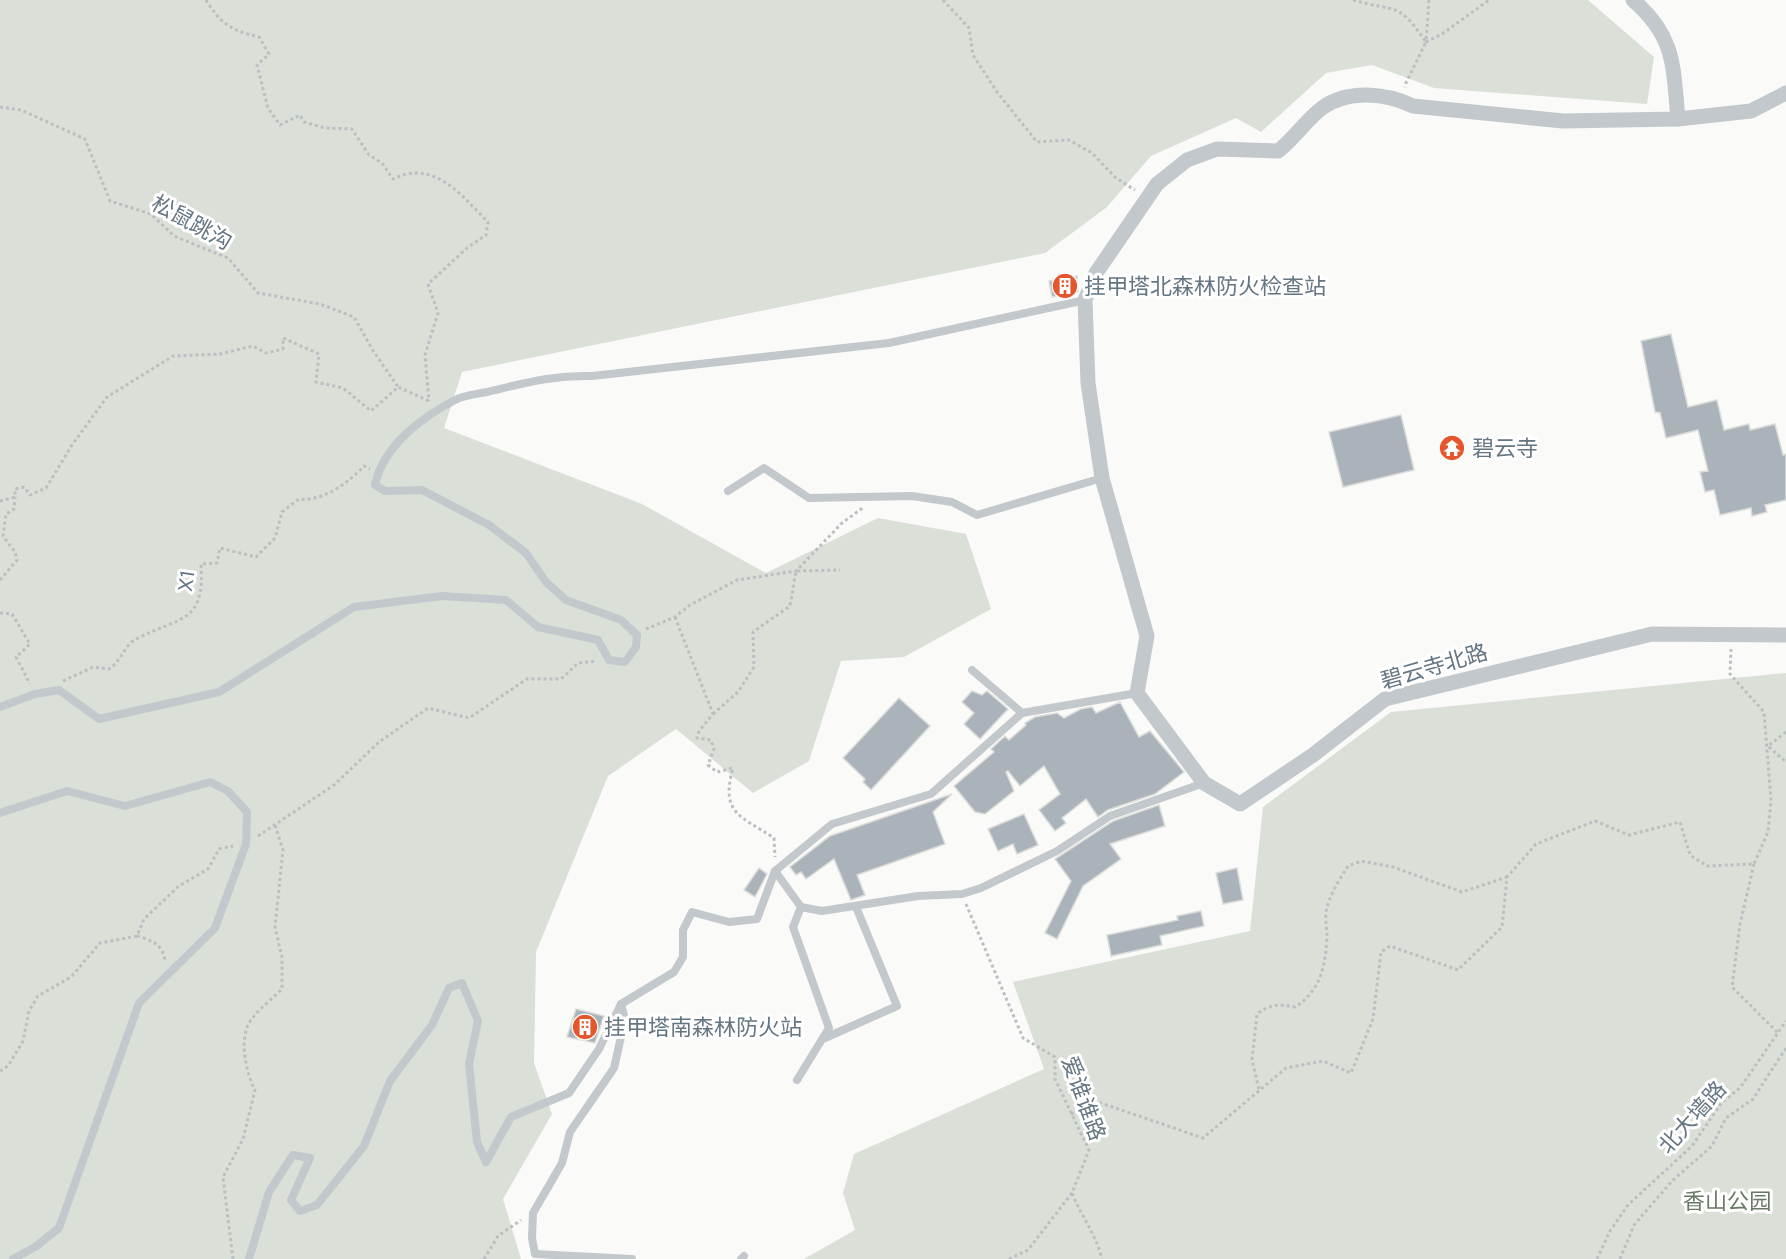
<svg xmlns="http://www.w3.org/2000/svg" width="1786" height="1259" font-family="Karla,'Noto Sans SC',sans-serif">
  <rect width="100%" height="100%" fill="#fafaf8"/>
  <g fill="#dadfd7">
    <path d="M0,0h1588l66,57 -7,47 -213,-16 -62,-23 -46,8 -65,59 -25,-14 -85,38 -44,51 -62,46 -583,119 -18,56 198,76 124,69 112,-55 88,16 25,75 -87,48 -63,4 -32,100 -56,32 -77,-64 -68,47 -72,176 -2,111 18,51 -49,85 18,60h-521z"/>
    <path d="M1786,673v586h-982l51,-29 -12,-37 11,-39 190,-85 -31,-87 237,-51 13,-124 128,-95z"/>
  </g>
  <g fill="#aab3b9" stroke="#dcdcda" stroke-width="1.5">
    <path d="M1077,276l1,16 -26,5 -3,-16z"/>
    <path d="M1671,334l17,73 29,-7 7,30 25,-6 1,6 25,-6 8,31 3,-1v46l-21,5 2,7 -15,4 -1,-8 -31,7 -6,-25 -9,2 -5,-20 8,-1 -10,-41 -32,8 -6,-25 -5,-1 -14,-71z"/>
    <path d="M1401,415l13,55 -71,17 -14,-55z"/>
    <path d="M972,691l10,4 5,-4 21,18 -28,30 -16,-15 10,-11 -12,-11z"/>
    <path d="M899,698l31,28 -59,64 -8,-8 2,-3 -22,-21z"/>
    <path d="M1120,702l19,35 11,-6 34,41 -29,22 -47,16 -10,7 -12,-18 -24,19 4,5 -11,8 -16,-21 21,-16 -16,-28 -24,20 -12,-15 -2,1 8,19 -29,23 -10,-2 -21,-26 40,-34 -3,-3 14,-13 4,4 17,-15 -1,-2 10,-6 22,-4 7,5 17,-9 11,-2 4,6z"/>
    <path d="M952,794l-19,18 12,32 -88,31 8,20 -14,5 -17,-41 -28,20 -5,-7 -5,3 -6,-8 40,-31z"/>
    <path d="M1159,805l6,21 -55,18 11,15 -38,27 -26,53 -12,-6 26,-52 -16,-22 58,-38z"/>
    <path d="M1024,814l14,31 -21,9 -4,-10 -15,7 -10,-22z"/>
    <path d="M759,868l8,6 -12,23 -11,-7z"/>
    <path d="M1237,868l6,32 -20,4 -7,-31z"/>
    <path d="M1201,911l3,15 -44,10 2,9 -51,11 -4,-21 71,-15 -1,-4z"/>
    <path d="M576,1009l28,7 -9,27 -28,-6z"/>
  </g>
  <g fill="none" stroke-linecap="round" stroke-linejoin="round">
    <g stroke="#bbbfc2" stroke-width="3" stroke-dasharray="3 3" stroke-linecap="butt">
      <path d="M206,0c15,24 26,31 53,37l10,17 -12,11 11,43 12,17 20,-10 4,7 21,6 27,1 17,26 13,8 11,16c41,-20 67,15 95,43l-2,13 -19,13 -39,36 10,29 -13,42 4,46"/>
      <path d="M943,0l26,28 4,27 24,37 40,50 32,-2 23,13 24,25 19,12"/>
      <path d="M1353,0c44,13 44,0 73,42l-22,45"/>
      <path d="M1429,0l-3,42 16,-8 47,-34"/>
      <path d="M0,107l21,3 64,29 25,62 41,13 23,22 54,22 30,35 62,11 34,13 18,32 26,38"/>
      <path d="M0,501l15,-4v-8l9,-2 6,8 16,-7 26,-43 35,-48 66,-41 47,-2 33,-8 13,7 17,-4v-11l36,16 -3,28 27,6 28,23 27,-24 31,14"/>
      <path d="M0,580l17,-20 -2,-8 -12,-16 3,-22 8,-5 1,-12"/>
      <path d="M0,613l12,1 18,30 -14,13 14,27"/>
      <path d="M675,617l38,97 -14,17 -2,7 14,2 3,9 -6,16 9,7 16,-4c-13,46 8,48 41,70l1,19"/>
      <path d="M646,629l29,-12 15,-12 47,-25 59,-9 46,-48 22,-16"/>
      <path d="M63,681l30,-14 16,2c12,-7 15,-24 27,-30 45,-23 69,-15 65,-75l16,-1 3,-15 36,9 19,-19 7,-26 17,-13c24,3 50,-17 65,-33l6,3"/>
      <path d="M713,714l25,-22 16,-25 -1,-35 37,-26 6,-35 44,-1"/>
      <path d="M1786,732l-18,14 18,16"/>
      <path d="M258,836l76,-51 45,-43 49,-34 41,10 58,-39h34l17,-16 19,-2"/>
      <path d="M1754,864l-14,60 -8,63 46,46"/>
      <path d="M966,904l57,134 32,19v22l34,71 -17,43c9,23 24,41 30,66"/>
      <path d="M137,936c14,4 26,8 28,25"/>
      <path d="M0,1071l8,-5 15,-25 6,-30 9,-15 33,-19 29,-34 37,-7 7,-17 35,-33 29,-17 11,-20 14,-3"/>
      <path d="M1259,1089l-7,-29 5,-46c12,-10 23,-10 38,-7 26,-16 31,-43 32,-72 0,-7 -2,-16 -1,-23 3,-16 13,-32 22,-46l13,-5 32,6 69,25 45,-15"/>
      <path d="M1071,1114l30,-11 102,35 83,-70 37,-7 28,12 22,-54 8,-67 9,-6 68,24 44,-43 5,-50 29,-33 59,-23 34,14 51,-13 10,33 17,11 47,-2 14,-32 3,-32 -7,-88 -34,-38 1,-25"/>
      <path d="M233,1259l-10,-82 20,-38 12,-49c-9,-17 -17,-53 -4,-70 8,-11 21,-21 31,-31v-32l-7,-30 8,-77 -8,-25"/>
      <path d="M484,1259l14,-23 23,-16"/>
      <path d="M1009,1259l19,-9 44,-57"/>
      <path d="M1597,1259l13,-28 18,-26 64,-59 30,-44 18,-14 46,-67"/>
      <path d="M1620,1259l14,-34 38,-44 40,-35 14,-28 27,-19 33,-51"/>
    </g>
    <g stroke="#c3c8cc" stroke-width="8">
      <path d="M728,491l36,-23 45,30 103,-2 40,6 25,13 125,-37"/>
      <path d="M972,670l50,43"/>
      <path d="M0,707l35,-13 24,-4 40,29 120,-27 135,-85 88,-11 64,4 32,27 60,13 11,20 16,2 11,-15 1,-12 -16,-15 -55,-20 -20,-18 -20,-29 -37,-28 -67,-35 -37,1 -10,-6c8,-39 47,-68 80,-85 9,-5 22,-6 32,-8 38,-9 65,-17 105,-16l297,-33 196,-43"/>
      <path d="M0,813l67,-22 58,15 85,-24 18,9 19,21 -1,32 -31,84 -76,75 -80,225 -24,19 -22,12"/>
      <path d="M775,871l26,36 -8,20 36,101 -32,52"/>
      <path d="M801,907l21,4 96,-15 44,-2 19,-6 76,-37 53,-35 94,-33"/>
      <path d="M621,1004l4,15 -11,49 -44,64 -8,31 -29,50 -1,25 3,16 97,5"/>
      <path d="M825,1038l72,-32 -41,-99"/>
      <path d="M249,1259l20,-67 24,-37 17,3 -19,42 9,11 17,-6 47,-59 26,-65 42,-56 17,-37 13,-5 16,38 -9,43 8,78 9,20 25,-45 58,-24 30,-44 22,-45 53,-32 9,-15v-27l9,-18 37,10 28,-3 18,-48 57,-47 99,-30 91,-81 115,-20"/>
      <path d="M741,1259l3,-3"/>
    </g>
    <g stroke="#c3c8cc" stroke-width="15">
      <path d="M1633,0c43,37 40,67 45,119"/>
      <path d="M1786,93l-35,18 -73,8 -115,2 -150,-15c-27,-13 -65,-17 -91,2 -16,12 -28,31 -44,43l-61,-2 -30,11 -30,24 -61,89 -11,27 3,83 14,95 45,158 -10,57 67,90 36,21 73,-49 72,-56 267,-65 134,1"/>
    </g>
  </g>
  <defs>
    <g id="building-disc" transform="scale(1.35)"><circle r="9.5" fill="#e4572e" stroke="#fff"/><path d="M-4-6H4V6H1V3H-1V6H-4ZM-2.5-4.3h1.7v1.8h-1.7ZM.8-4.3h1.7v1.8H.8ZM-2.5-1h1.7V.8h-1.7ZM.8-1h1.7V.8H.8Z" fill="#fff"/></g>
    <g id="temple-disc" transform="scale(1.35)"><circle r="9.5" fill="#e4572e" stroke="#fff"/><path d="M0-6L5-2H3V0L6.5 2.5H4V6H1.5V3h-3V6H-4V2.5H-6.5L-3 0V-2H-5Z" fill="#fff"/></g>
  </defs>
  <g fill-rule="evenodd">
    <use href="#building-disc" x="1065" y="286"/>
    <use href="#temple-disc" x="1452" y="448"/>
    <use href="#building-disc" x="585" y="1027"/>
  </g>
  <g text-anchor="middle" stroke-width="6" stroke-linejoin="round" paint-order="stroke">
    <g font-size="22" fill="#657683" stroke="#fff">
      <text transform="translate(192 222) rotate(29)" y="8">松鼠跳沟</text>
      <text transform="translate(185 581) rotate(-82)" y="8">X1</text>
      <text transform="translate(1434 666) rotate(-16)" y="8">碧云寺北路</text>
      <text transform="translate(1084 1098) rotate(70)" y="8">爱谁谁路</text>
      <text transform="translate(1692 1117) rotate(-48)" y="8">北大墙路</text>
    </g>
    <g font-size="22" fill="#657683" stroke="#fff" text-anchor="start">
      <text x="1084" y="294">挂甲塔北森林防火检查站</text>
      <text x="1472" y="456">碧云寺</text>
      <text x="604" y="1035">挂甲塔南森林防火站</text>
    </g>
    <g font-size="22" fill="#687a64" stroke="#fff">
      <text x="1727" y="1209">香山公园</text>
    </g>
  </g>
</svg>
